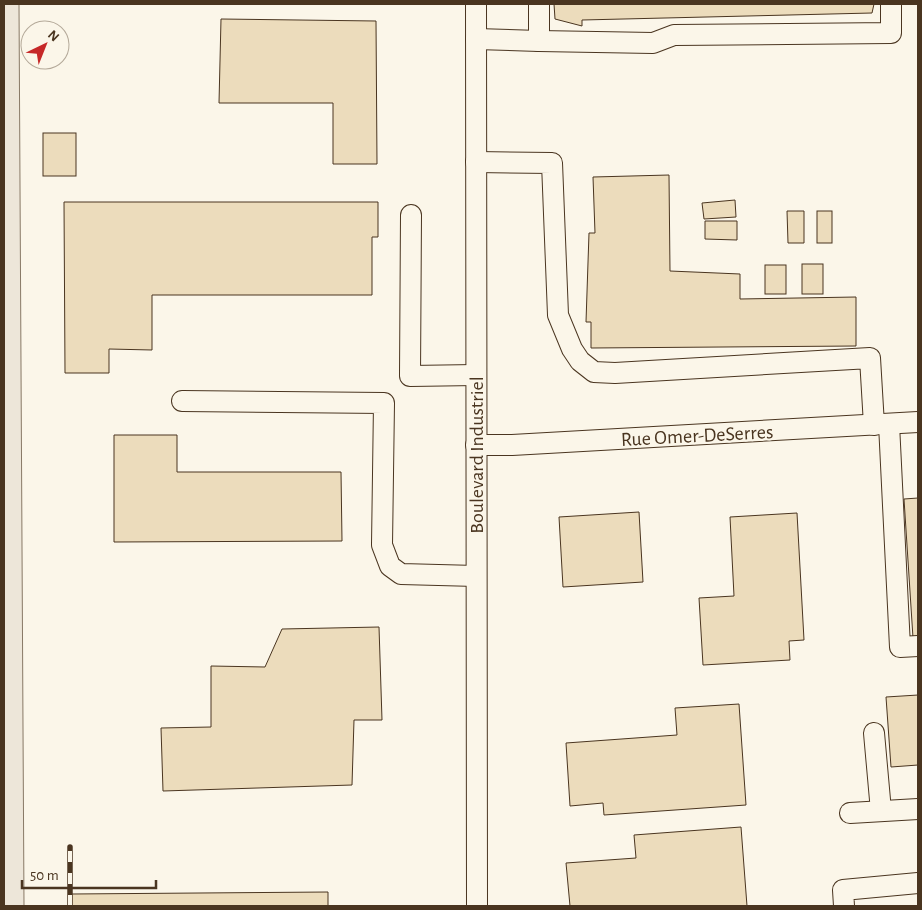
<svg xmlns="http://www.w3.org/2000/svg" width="922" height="910" font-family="'Alegreya Sans',sans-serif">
  <rect width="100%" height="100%" fill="#fbf6e9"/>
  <path fill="#ede6d9" stroke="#887966" d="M4,4h15l5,902h-20z"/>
  <g fill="#ecdcbc" stroke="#4a3520">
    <path d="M554,4h320l-2,9 -290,7v6l-27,-7z"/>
    <path d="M221,19l155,2 1,143h-44v-61h-114z"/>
    <rect x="43" y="133" width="33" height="43"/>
    <path d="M669,175l1,96 70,3v25l116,-2v49l-265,2v-26h-5l3,-89h6l-2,-56z"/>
    <path d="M735,200l1,17 -32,2 -2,-16z"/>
    <path d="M64,202h314v35h-6v58h-220v55l-43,-1v24h-44z"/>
    <path d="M787,211h17v32h-16z"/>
    <rect x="817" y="211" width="15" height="32"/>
    <path d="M705,221h32v19l-32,-1z"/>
    <rect x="802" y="264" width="21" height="30"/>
    <rect x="765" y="265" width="21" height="29"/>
    <path d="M114,435h63v37h164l1,69 -228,1z"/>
    <path d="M918,498v139l-5,1 -9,-139z"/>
    <path d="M639,512l4,70 -80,5 -4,-70z"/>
    <path d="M797,513l7,127 -15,1 1,19 -87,5 -4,-67 35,-2 -4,-79z"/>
    <path d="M379,627l3,93h-28l-2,65 -189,6 -2,-63 50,-1v-61l54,1 17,-38z"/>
    <path d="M918,695v70l-27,2 -5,-70z"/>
    <path d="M739,704l7,101 -142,10 -1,-12 -33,3 -4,-63 111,-8 -2,-27z"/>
    <path d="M741,827l6,79h-177l-4,-43 70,-5 -2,-23z"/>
    <path d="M328,892v14h-257v-12z"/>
  </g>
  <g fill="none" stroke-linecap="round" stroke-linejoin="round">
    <g stroke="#4a3520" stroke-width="22">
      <g id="minor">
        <path d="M476,4l1,902"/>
        <path d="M476,39l63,2v-37"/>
        <path d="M539,41l114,2 21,-8 217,-2v-29"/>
        <path d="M476,162l76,1 6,152 14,34 8,12 14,11 21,1 255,-15 4,67"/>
        <path d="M411,215l-1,161 66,-1"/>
        <path d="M182,401l202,2 -2,142 8,21 11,8 75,2"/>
        <path d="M889,424l11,223 18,-1"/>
        <path d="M476,445h36l406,-23"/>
        <path d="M874,733l7,78"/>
        <path d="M850,813l68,-4"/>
        <path d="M844,906l-1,-16 75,-7"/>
      </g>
    </g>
    <use href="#minor" stroke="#fbf6e9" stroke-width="20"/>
    <g stroke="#4a3520" stroke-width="5.5">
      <path id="rail" d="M70,906v-59"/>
    </g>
    <use href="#rail" stroke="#fbf6e9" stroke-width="4" stroke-dasharray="11" stroke-linecap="butt"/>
  </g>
  <g text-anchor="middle" stroke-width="4" stroke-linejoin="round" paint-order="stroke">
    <g font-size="20" fill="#4a3520" stroke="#fbf6e9">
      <text transform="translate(697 435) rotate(-3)" y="7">Rue Omer-DeSerres</text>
      <text transform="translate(476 455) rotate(-90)" y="7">Boulevard Industriel</text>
    </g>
  </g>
  <rect width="922" height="910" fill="none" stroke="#4a3520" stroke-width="10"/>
  <g transform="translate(45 45) rotate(43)"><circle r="24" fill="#fbf6e9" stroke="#b4a999"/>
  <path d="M0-4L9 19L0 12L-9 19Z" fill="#c62828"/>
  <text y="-8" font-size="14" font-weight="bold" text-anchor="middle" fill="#4a3520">N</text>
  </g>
  <path d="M22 880v8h134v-8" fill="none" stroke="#4a3520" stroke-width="2.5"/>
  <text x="30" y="880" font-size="15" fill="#4a3520" stroke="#fbf6e9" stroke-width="4" paint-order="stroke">50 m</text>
</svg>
